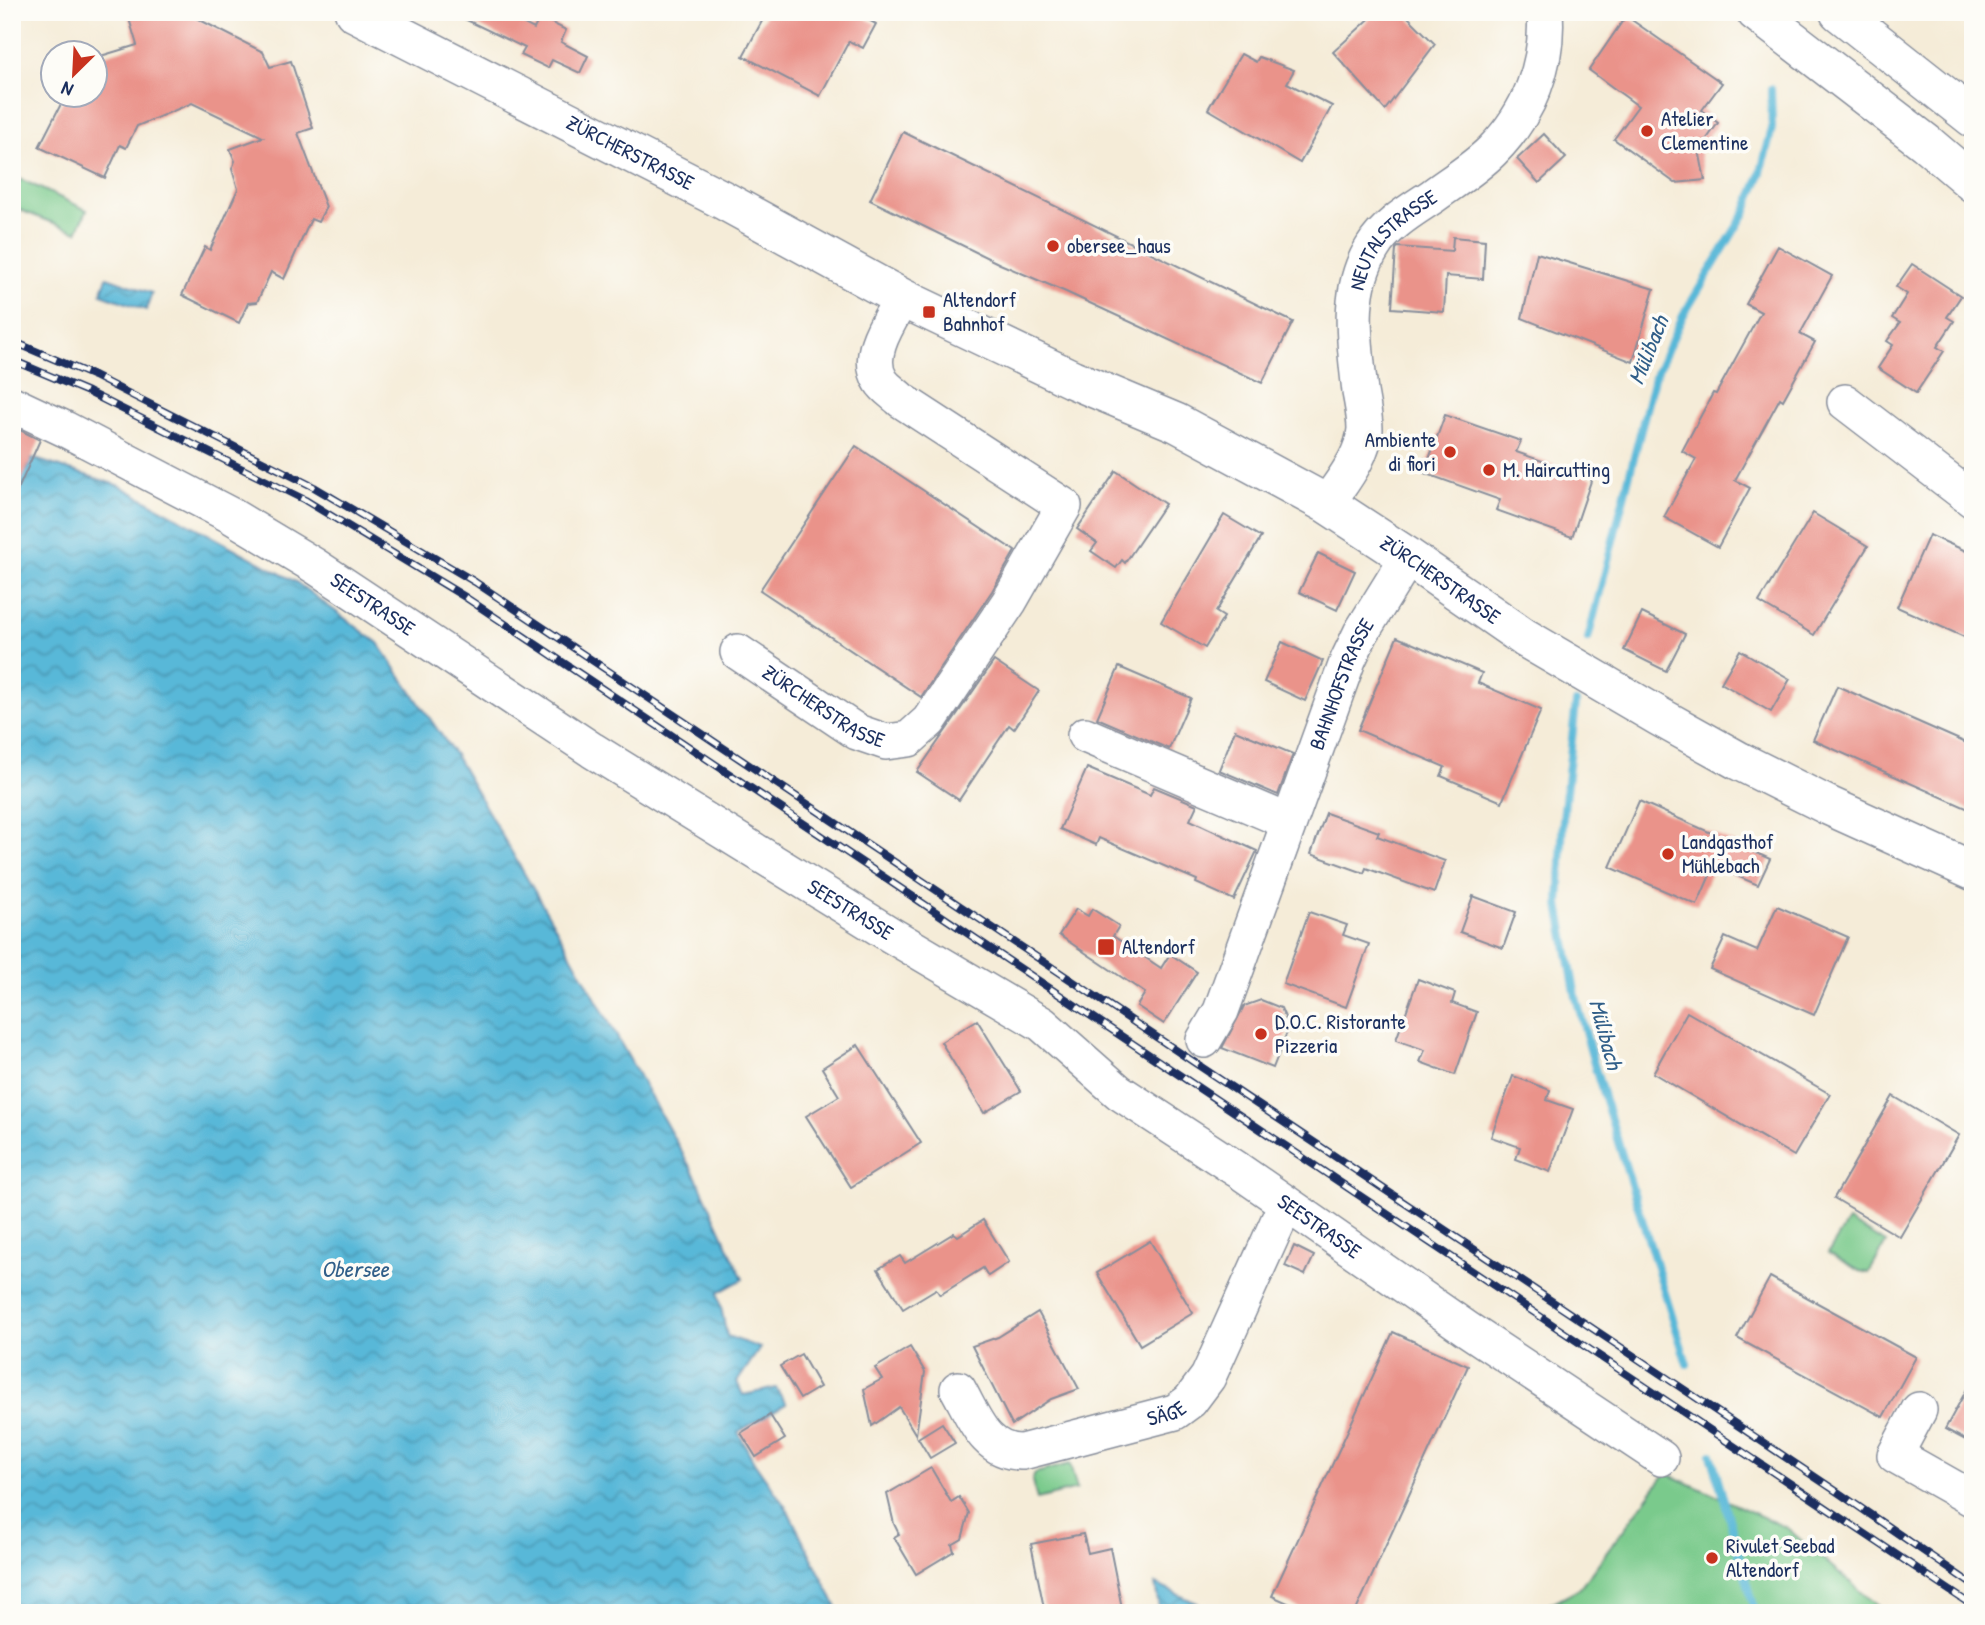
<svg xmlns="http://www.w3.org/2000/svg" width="1985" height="1625" font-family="'Patrick Hand',sans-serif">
  <defs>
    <pattern id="water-waves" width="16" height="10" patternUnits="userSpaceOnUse" patternTransform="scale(1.75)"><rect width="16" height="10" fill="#59b8d8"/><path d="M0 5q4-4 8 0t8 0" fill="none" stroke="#4996b2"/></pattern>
  </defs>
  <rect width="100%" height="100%" fill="#fdfcf7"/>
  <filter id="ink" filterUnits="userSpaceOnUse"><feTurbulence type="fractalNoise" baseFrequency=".0143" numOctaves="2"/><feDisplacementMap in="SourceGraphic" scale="14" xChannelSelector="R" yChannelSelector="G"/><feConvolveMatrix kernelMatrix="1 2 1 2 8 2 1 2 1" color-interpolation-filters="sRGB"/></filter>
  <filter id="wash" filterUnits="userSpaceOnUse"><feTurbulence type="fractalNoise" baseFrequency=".00686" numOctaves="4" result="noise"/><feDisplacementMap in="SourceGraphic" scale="28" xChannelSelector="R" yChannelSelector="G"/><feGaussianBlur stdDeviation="1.57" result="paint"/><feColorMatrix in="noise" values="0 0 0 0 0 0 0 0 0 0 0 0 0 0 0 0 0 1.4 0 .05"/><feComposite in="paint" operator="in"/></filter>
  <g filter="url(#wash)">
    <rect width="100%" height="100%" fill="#f5ecd8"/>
    <g fill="#7aca8c" stroke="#4a7c75" stroke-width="2">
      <path d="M20,179l67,31 -10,22 -65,-25v-9z"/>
      <path d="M1848,1221l38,22 -17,30 -9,-2 -32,-18z"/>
      <path d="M1070,1464l7,25 -40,10 -5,-18 3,-8z"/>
      <path d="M1666,1473l121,55 99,85h-353l47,-25z"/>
    </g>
    <g fill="url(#water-waves)" stroke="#3a749b" stroke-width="2">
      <path d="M107,277l45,16 -6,17 -45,-16z"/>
      <path d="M32,458l88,28 176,96 82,61 77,112 101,173 142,253 45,98 -25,14 9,43 33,12 -23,34 6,13 33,-7 10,16 -48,28 16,30 33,47 53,104h-828v-1148l15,5z"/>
      <path d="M1155,1584l59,27 1,2h-55z"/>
    </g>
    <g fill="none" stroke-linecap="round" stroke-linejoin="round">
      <g stroke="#59b8d8" stroke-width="8">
        <path d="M1588,639l66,-261 30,-64 61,-101 15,-37 12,-48 -1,-39"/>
        <path d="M1576,703l-13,116 -4,86 17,92 19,71 92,296"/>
        <path d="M1711,1454l45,159"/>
      </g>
    </g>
    <g id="blocks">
      <g fill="#ea938a">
        <path d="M127,12h65l2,5 69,35 7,15 21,-6 22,67 -15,5 28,74 -8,15 -7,-3 -27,60 -13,-7 -14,30 -9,1 -9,20 -57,-28 23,-48 5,3 28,-61 -6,-20 3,-8 -5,-12 33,-12 -71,-34 -55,23 -11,22 -6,-3 -15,33 -66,-31 24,-47 6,-2 2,-4h23v-36l43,-13z"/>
        <path d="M450,12h50l34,17 6,-12 26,13 -5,12 27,14 -8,17 -28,-13 -4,8 -27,-13 4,-7z"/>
        <path d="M767,12h87l22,12 -13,24 -14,-7 -29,55 -77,-40z"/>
        <path d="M1377,12h26l32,32 -50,66 -52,-58z"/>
        <path d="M1626,16l96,67 -20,27 16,13 -19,27 6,30 -30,3 -61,-44 24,-33 -49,-36z"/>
        <path d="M1241,54l15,8 3,-5 35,13 -7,13 45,23 -32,57 -92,-54z"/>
        <path d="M903,132l390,190 -31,61 -196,-91 -66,-28 -130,-64z"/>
        <path d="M1544,134l22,24 -27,25 -22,-24z"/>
        <path d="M1453,237l32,3 -2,39 -37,-3 -2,36 -52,-4 4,-59 2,-2 54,4z"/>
        <path d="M1778,246l54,30 -32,58 15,8 -32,58 -3,-2 -45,82 15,8 -32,59 -54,-30 32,-58 -14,-8 31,-58 3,1 45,-82 -15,-8z"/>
        <path d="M1537,253l117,36 -21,73 -111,-44z"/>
        <path d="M1912,264l49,32 -14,21 7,4 -17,26 7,4 -28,42 -38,-25 15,-23 -6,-4 13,-18 -8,-5 15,-24 -11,-7z"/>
        <path d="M1445,415l76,26 -5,11 76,26 -20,59 -76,-27 4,-10 -76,-27z"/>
        <path d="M12,426l28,14 -28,63z"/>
        <path d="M856,446l159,105 -23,40 -71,106 -161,-107z"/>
        <path d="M1116,471l49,33 -40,59 -3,-3 -6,8 -25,-17 6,-8 -20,-14z"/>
        <path d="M1813,513l55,33 -54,89 -55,-33z"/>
        <path d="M1224,515l37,22 -45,75 8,5 -19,31 -44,-26z"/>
        <path d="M1929,535l44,19v87l-76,-34z"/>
        <path d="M1318,553l37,18 -18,39 -38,-18z"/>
        <path d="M1642,613l43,21 -19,37 -42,-21z"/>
        <path d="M1397,637l85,36 -4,10 63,27 -39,92 -61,-26 4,-9 -87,-37z"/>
        <path d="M1282,642l41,19 -18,40 -41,-19z"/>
        <path d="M1740,650l50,29 -19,33 -50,-29z"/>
        <path d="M994,661l45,30 -25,38 -5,-4 -50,75 -42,-28z"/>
        <path d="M1119,667l72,31 -22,51 -72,-31z"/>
        <path d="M1837,686l136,60v65l-160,-71z"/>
        <path d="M1235,730l58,24 -15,41 -59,-25z"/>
        <path d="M1087,768l63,27 4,-8 43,18 -7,15 67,31 -23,49 -38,-17 1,-3 -98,-42 -3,7 -36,-16z"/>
        <path d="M1639,801l131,58 -12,26 -44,-19 -17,39 -87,-38z"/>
        <path d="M1326,813l53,19 -2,4 68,25 -11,32 -68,-25 -2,5 -53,-19z"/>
        <path d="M1473,896l43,16 -13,36 -43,-16z"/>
        <path d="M1777,906l71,31 -34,78 -104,-46 15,-32 32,14z"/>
        <path d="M1076,909l12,7 4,-7 27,17 -6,10 48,32 9,-14 27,18 -33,52 -27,-18 8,-13 -86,-58z"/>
        <path d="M1309,912l38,13 -4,10 26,9 -23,63 -63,-23z"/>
        <path d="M1418,979l37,14 -3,10 25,9 -22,63 -35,-13 5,-12 -29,-10z"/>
        <path d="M1261,1000l20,8 8,19 -16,41 -51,-20 22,-42z"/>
        <path d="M1687,1012l143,82 -36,62 -141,-83z"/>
        <path d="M977,1020l44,71 -37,22 -43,-71z"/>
        <path d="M858,1045l63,98 -70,44 -45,-71 33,-20 -17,-28z"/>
        <path d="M1513,1076l37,14 -3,10 26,9 -23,63 -34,-13 4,-12 -29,-10z"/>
        <path d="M1893,1096l66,39 -59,102 -66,-39z"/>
        <path d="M983,1220l26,42 -21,14 -5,-8 -43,27 -4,-6 -33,20 -25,-40 22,-13 5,7 49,-30 4,3z"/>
        <path d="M1150,1241l43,72 -53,32 -43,-72z"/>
        <path d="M1294,1246l20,10 -9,19 -20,-9z"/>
        <path d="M1770,1277l146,80 -33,60 -146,-79z"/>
        <path d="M1038,1312l41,77 -28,10 -39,26 -40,-79 26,-9z"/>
        <path d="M1393,1332l75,34 -113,247h-45l-38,-17z"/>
        <path d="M910,1347l15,25 -9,63 -17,-28 -27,19 -8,-37 18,-10 -7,-11z"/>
        <path d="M801,1354l19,33 -20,12 -20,-33z"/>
        <path d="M1973,1378v66l-28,-15z"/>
        <path d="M770,1415l15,24 -29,18 -15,-24z"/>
        <path d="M942,1423l13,20 -25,15 -12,-20z"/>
        <path d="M931,1468l20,34 8,-5 10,16 -7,26 -10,6 2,6 -38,23 -22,-37 5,-3 -5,-10 -7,-30z"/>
        <path d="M1083,1534l5,19 22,-5 13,65h-78l-14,-69z"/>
      </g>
    </g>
  </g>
  <g filter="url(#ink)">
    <use href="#blocks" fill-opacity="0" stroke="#888e9b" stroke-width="2"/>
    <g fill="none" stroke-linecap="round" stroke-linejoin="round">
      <g stroke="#888e9b" stroke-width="38">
        <g id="minor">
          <path d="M1845,402l128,98"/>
          <path id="s1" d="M12,404l53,25 165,86 85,51 277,184 299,185 151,89 77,68 119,78 229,159 194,129"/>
          <path id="s2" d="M1327,504c15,-23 36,-47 38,-75 0,-12 -3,-26 -5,-37 -5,-49 -15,-101 13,-145 13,-22 39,-37 60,-51 19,-14 42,-28 59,-45 37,-37 57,-87 53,-139"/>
          <path id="s3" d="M738,652l119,80 29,10 23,-3 20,-18 80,-119 55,-96 -163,-106c-6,-6 -16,-12 -20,-19 -17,-26 9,-61 21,-83"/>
          <path d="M1085,735l204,87"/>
          <path id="s4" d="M1204,1040l17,-29 127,-351 13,-27 47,-76"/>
          <path id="s5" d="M958,1389c16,28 27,64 64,63l153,-40 15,-11 18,-24 78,-173"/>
          <path d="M1919,1410l-24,45 78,44"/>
        </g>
      </g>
      <g stroke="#888e9b" stroke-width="41">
        <g id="major">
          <path id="s6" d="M354,12l369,188 179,98 170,81 105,44 150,81 81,53 117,81 135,79 79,44 88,44 146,66"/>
        </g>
      </g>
      <g stroke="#888e9b" stroke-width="41">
        <g id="highway">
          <path d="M1756,12l170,131 47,40"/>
          <path d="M1839,12l134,106"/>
        </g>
      </g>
      <use href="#minor" stroke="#fff" stroke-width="35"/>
      <use href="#major" stroke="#fff" stroke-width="38"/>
      <use href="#highway" stroke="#fff" stroke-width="38"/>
      <g stroke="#1b2f5e" stroke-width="8">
        <g id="rail">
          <path d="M12,341l82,35 220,111 161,95 1361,909 137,94"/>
          <path d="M12,360l76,32 217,108 160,97 1508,1009"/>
        </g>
      </g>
      <use href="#rail" stroke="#fdfcf7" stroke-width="5" stroke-dasharray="16" stroke-linecap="butt"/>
    </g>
  </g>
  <g fill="#c8321e" stroke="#fdfcf7" stroke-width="2.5">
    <circle cx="1647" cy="131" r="7"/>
    <circle cx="1053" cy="246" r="7"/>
    <rect x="922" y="305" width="14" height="14" rx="3.5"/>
    <circle cx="1450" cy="452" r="7"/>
    <circle cx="1489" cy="470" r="7"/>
    <circle cx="1668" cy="854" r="7"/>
    <rect x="1097" y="938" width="18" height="18" rx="3.5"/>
    <circle cx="1261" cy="1034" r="7"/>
    <circle cx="1712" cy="1558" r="7"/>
  </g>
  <g text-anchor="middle" stroke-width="7" stroke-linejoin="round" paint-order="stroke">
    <g font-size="21" fill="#1b2f5e" stroke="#fdfcf7" text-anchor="start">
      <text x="1661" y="126">Atelier<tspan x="1661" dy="24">Clementine</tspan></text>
      <text x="1067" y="253">obersee_haus</text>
      <text x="943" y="307">Altendorf<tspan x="943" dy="24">Bahnhof</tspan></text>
      <text x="1436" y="447" text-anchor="end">Ambiente<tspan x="1436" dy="24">di fiori</tspan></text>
      <text x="1503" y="477">M. Haircutting</text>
      <text x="1682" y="849">Landgasthof<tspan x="1682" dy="24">Mühlebach</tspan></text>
      <text x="1122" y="954">Altendorf</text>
      <text x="1275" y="1029">D.O.C. Ristorante<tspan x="1275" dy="24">Pizzeria</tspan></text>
      <text x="1726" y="1553">Rivulet Seebad<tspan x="1726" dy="24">Altendorf</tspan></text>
    </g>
    <g font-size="21" fill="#1b2f5e" stroke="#fdfcf7">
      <text dy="7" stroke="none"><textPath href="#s6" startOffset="310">ZÜRCHERSTRASSE</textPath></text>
      <text dy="7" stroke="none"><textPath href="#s2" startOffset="289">NEUTALSTRASSE</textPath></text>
      <text dy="7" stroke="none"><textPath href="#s6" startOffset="1227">ZÜRCHERSTRASSE</textPath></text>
      <text dy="7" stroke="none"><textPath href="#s1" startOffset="413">SEESTRASSE</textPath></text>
      <text dy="7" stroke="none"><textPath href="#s4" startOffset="382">BAHNHOFSTRASSE</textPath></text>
      <text dy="7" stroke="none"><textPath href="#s3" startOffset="102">ZÜRCHERSTRASSE</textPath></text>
      <text dy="7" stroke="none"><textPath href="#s1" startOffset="980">SEESTRASSE</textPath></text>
      <text dy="7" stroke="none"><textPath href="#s1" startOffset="1547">SEESTRASSE</textPath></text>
      <text dy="7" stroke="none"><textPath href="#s5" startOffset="245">SÄGE</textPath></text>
    </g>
    <g font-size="23" font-style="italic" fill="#315f89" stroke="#fdfcf7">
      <text transform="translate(1648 350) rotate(-68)" y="8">Mülibach</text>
      <text transform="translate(1606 1034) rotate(75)" y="8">Mülibach</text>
      <text x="355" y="1277">Obersee</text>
    </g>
  </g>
  <rect width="1985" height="1625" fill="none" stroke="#fdfcf7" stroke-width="42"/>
  <g transform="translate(74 74) rotate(204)"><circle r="33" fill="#fdfcf7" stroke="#a3aaba" stroke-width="2"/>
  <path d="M0-5L12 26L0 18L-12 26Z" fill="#c8321e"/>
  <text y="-10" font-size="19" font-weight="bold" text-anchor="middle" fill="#1b2f5e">N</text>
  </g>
</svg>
